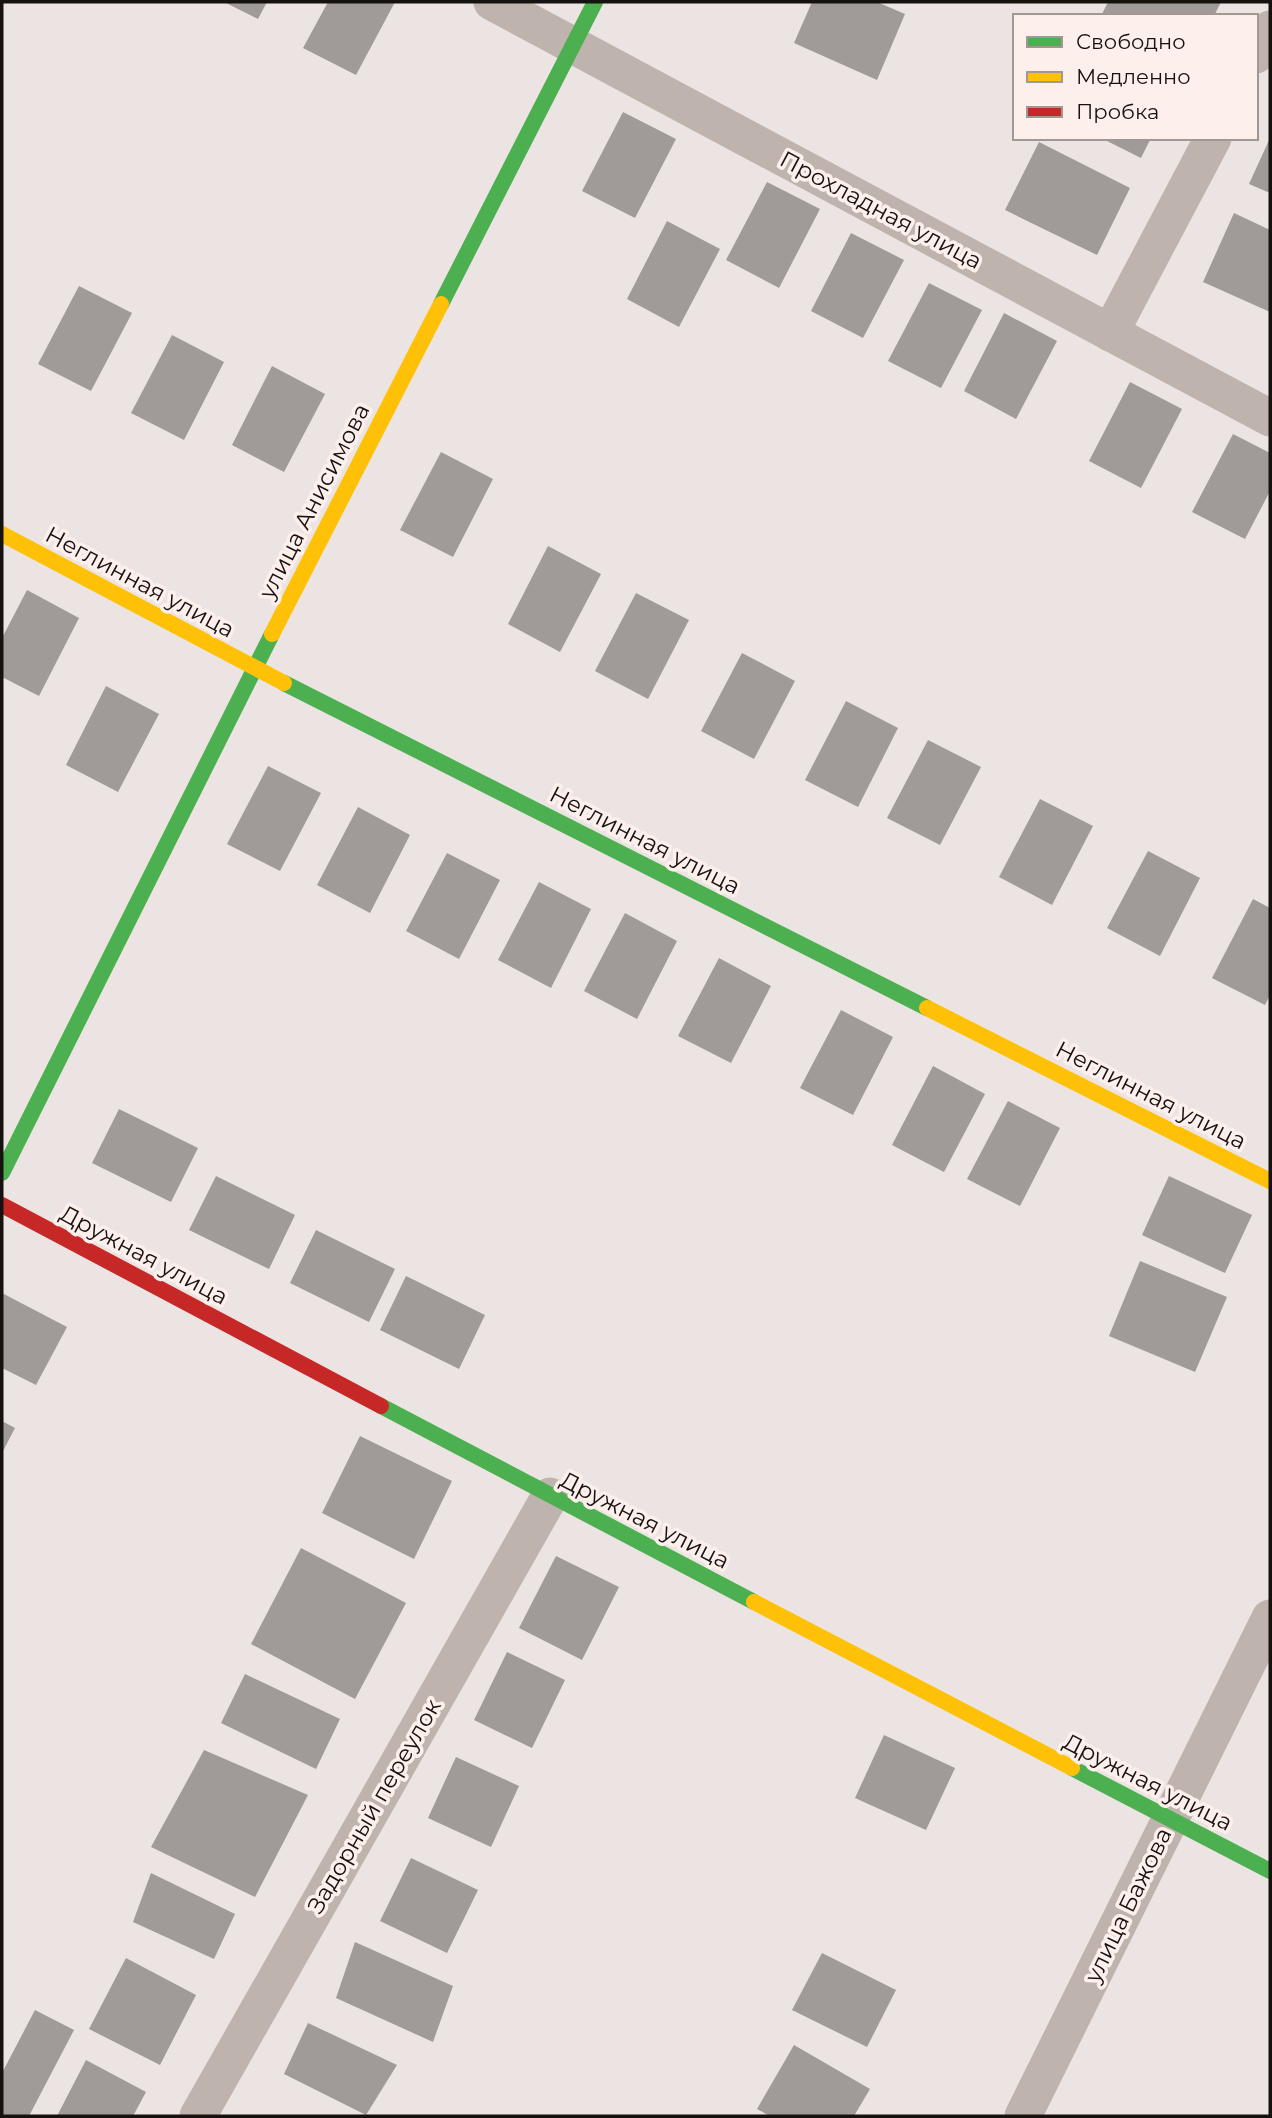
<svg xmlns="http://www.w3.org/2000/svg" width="1272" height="2118" font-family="Montserrat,sans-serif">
  <rect width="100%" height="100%" fill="#ece4e2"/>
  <g fill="#a09a98">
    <path d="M224,2h43l-9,17z"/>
    <path d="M328,2h67l-39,73 -53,-27z"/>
    <path d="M812,2h65l28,12 -28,66 -83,-37z"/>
    <path d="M1108,2h113l-7,14h-113z"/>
    <path d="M623,112l53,27 -41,79 -53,-27z"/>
    <path d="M1101,138h50l-10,20z"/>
    <path d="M1270,138v55l-21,-9z"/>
    <path d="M1039,142l91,46 -33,67 -92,-45z"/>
    <path d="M767,182l53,27 -41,79 -53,-28z"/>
    <path d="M1234,213l36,17v82l-67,-30z"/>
    <path d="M667,221l53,28 -41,78 -52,-28z"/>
    <path d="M851,233l53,27 -41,78 -52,-27z"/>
    <path d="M929,283l53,27 -41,78 -53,-27z"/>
    <path d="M79,286l53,27 -41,78 -53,-27z"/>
    <path d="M1004,313l53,28 -41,78 -52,-28z"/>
    <path d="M172,335l52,27 -40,78 -53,-27z"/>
    <path d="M272,366l53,28 -41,78 -52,-27z"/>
    <path d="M1130,382l52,27 -41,79 -52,-27z"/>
    <path d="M1233,434l37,19v38l-25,48 -53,-27z"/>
    <path d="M441,452l52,27 -40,78 -53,-27z"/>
    <path d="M548,546l53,28 -41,78 -52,-28z"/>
    <path d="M27,590l52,28 -40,78 -37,-19v-39z"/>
    <path d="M636,593l53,27 -41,79 -53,-28z"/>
    <path d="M742,653l53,28 -41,78 -53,-28z"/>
    <path d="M106,686l53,28 -41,78 -52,-27z"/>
    <path d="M846,701l52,27 -40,79 -53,-27z"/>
    <path d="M928,740l53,27 -41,78 -53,-27z"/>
    <path d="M268,766l53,27 -41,78 -53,-27z"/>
    <path d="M1040,799l53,27 -41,79 -53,-28z"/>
    <path d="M358,807l52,28 -40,78 -53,-28z"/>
    <path d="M1148,851l52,27 -40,78 -53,-28z"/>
    <path d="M447,853l53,27 -41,79 -53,-28z"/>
    <path d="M539,882l52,27 -40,79 -53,-28z"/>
    <path d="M1253,899l17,9v87l-5,10 -53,-27z"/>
    <path d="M625,913l52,28 -40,78 -53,-28z"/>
    <path d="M719,958l52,28 -40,77 -53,-27z"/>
    <path d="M841,1010l52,27 -40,78 -53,-27z"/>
    <path d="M933,1066l52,28 -41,78 -52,-27z"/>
    <path d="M1008,1101l52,27 -40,78 -53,-27z"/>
    <path d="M119,1109l79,39 -27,54 -79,-39z"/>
    <path d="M216,1176l79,39 -26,54 -80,-39z"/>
    <path d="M1169,1176l83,39 -27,58 -83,-38z"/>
    <path d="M316,1230l79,39 -26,53 -79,-39z"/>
    <path d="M1140,1261l87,36 -32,75 -86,-36z"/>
    <path d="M406,1276l79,39 -26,54 -79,-39z"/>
    <path d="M2,1293l65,34 -31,58 -34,-17z"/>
    <path d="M2,1421l13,7 -13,25z"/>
    <path d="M360,1436l92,45 -38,78 -92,-46z"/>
    <path d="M301,1548l105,55 -51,96 -104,-55z"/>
    <path d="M556,1556l63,31 -37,73 -63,-32z"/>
    <path d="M507,1652l58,28 -33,68 -58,-28z"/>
    <path d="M245,1674l95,45 -24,50 -95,-46z"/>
    <path d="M884,1735l71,33 -29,62 -71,-32z"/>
    <path d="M204,1750l104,45 -53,102 -104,-50z"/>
    <path d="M456,1757l63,29 -28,61 -63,-29z"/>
    <path d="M411,1858l67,32 -31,63 -67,-32z"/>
    <path d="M151,1873l84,41 -21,45 -81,-37z"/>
    <path d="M355,1942l98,44 -20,56 -97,-44z"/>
    <path d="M822,1953l74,37 -29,57 -75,-37z"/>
    <path d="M126,1958l70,37 -36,70 -71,-36z"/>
    <path d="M35,2010l39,20 -45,86h-23l-4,-2v-41z"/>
    <path d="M308,2023l89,42 -31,50 -82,-41z"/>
    <path d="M794,2045l76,44 -16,27h-84l-13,-7z"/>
    <path d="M86,2060l60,32 -13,24h-76z"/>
  </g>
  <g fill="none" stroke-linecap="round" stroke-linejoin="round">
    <g stroke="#bfb3ae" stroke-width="37">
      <path d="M492,2l778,416"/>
      <path d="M1256,55l14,-26"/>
      <path d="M1110,333l103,-195"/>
      <path d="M198,2116l352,-620"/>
      <path d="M1023,2116l247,-498"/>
    </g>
    <g stroke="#4caf50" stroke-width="16">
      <path d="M441,304l154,-302"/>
      <path d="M284,683l643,325"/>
      <path d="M2,1173l270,-539"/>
      <path d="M381,1406l373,196"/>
      <path d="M1072,1768l198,103"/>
    </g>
    <g stroke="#ffc107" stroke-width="16">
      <path d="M2,534l282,149"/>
      <path d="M272,634l169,-330"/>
      <path d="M927,1008l343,173"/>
      <path d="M754,1602l318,166"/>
    </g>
    <path stroke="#c62828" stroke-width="16" d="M2,1205l379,201"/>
  </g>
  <g text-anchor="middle" stroke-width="7" stroke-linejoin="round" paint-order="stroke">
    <g font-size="23" fill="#161210" stroke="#fdefeb">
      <text transform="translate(881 210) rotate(28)" y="8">Прохладная улица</text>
      <text transform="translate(314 501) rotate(-63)" y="8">улица Анисимова</text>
      <text transform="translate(140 582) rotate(28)" y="8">Неглинная улица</text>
      <text transform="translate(645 840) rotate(27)" y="8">Неглинная улица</text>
      <text transform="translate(1151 1095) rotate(27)" y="8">Неглинная улица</text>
      <text transform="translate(144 1255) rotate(28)" y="8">Дружная улица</text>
      <text transform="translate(645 1520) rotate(27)" y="8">Дружная улица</text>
      <text transform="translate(1148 1782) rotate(27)" y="8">Дружная улица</text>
      <text transform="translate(374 1806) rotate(-60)" y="8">Задорный переулок</text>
      <text transform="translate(1128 1905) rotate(-64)" y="8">улица Бажова</text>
    </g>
  </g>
  <rect width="1272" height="2118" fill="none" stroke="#161210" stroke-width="7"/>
  <rect x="1013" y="14" width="245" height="126" fill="#fdefeb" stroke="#a19793" stroke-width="2"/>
  <rect x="1027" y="37" width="35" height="10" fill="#4caf50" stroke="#a19793" stroke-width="2"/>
  <text x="1076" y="49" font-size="21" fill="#161210">Свободно</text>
  <rect x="1027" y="72" width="35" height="10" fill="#ffc107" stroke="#a19793" stroke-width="2"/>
  <text x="1076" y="84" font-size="21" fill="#161210">Медленно</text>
  <rect x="1027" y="107" width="35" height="10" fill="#c62828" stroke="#a19793" stroke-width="2"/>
  <text x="1076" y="119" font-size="21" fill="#161210">Пробка</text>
</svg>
